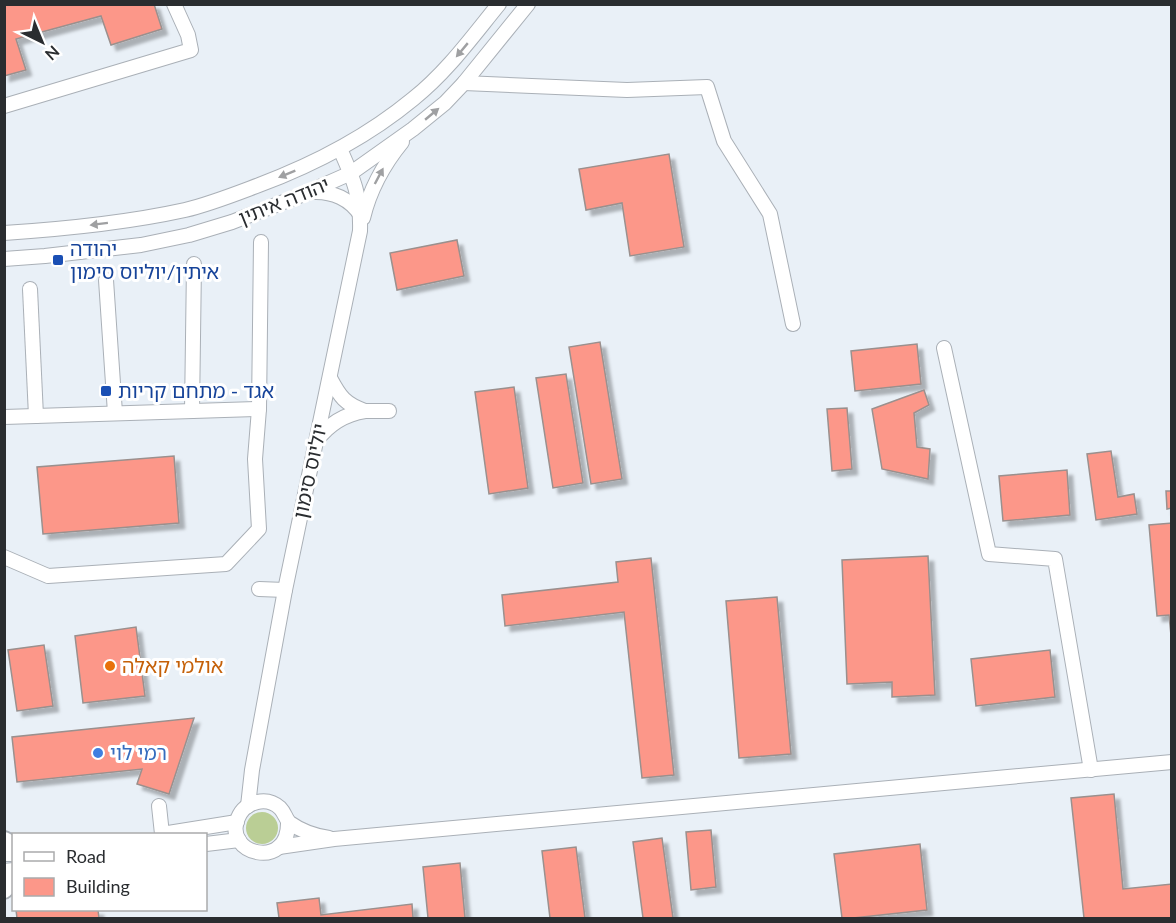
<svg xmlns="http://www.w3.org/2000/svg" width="1176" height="923" font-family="Lato,'Noto Sans Hebrew',sans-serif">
  <defs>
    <filter id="shadow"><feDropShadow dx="5.5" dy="5.5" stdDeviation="1.5" flood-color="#0004"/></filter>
  </defs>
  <rect width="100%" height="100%" fill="#e9f0f7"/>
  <circle fill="#bace95" cx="262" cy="828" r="16"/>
  <g fill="#fc9789" stroke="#9a908e" stroke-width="1.5" filter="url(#shadow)">
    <path d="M4,4h150l8,25 -51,16 -10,-29 -85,23 10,31 -22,6z"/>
    <path d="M669,154l15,93 -54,9 -8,-53 -36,7 -7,-41z"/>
    <path d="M457,240l7,36 -67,14 -7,-37z"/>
    <path d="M600,342l22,137 -31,5 -22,-137z"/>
    <path d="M917,344l4,40 -66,7 -4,-40z"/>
    <path d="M566,374l17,109 -30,5 -17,-110z"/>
    <path d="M514,387l14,101 -39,6 -14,-102z"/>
    <path d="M924,390l5,15 -15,8 3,34 13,2 -2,30 -46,-10 -10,-60z"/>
    <path d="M847,408l5,61 -20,2 -5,-62z"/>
    <path d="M1111,451l7,46 16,-3 3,20 -41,6 -9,-66z"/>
    <path d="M174,456l5,67 -136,11 -6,-67z"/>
    <path d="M1067,470l3,45 -67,6 -4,-45z"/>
    <path d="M1166,491h6v17l-5,1z"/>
    <path d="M1172,523v123l-3,-31 -12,1 -8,-91z"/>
    <path d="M928,556l7,139 -43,2v-15l-45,2 -5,-124z"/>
    <path d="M651,558l23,217 -32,3 -18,-166 -119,14 -3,-31 116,-13 -2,-20z"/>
    <path d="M777,597l14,157 -52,4 -13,-157z"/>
    <path d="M136,627l9,69 -62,7 -8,-67z"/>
    <path d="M44,645l9,61 -36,5 -9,-61z"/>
    <path d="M1050,650l5,47 -79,9 -5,-47z"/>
    <path d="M194,718l-25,76 -32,-10 5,-15 -125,13 -5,-45z"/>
    <path d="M1114,794l9,95 49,-5v34h-88l-13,-120z"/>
    <path d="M711,830l5,57 -25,3 -5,-58z"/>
    <path d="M662,838l11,80h-30l-10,-76z"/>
    <path d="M920,844l7,66 -74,8h-11l-8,-64z"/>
    <path d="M576,847l9,71h-35l-8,-67z"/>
    <path d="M460,863l5,55h-37l-5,-51z"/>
    <path d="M319,898l2,17 91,-11 1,14h-134l-2,-15z"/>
    <path d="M16,910h82l1,8h-82z"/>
  </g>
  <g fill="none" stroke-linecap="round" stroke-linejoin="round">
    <g stroke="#aab0b7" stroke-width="16">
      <g id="minor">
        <path d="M464,83l163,7 80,-3 17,54 46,73 23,110"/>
        <path d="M4,106l187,-56 -3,-15 -14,-31"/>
        <path d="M313,192c19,-1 38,7 48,24"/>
        <path d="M363,218c7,-29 21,-54 39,-76"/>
        <path d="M4,233c61,-4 122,-10 181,-23 25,-6 50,-16 74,-25 56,-21 108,-48 154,-86 34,-27 59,-62 86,-95"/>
        <path d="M4,259l41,-3 96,-11 48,-10 43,-13 67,-26 52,-23 62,-44 32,-26 19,-20 64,-79"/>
        <path d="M106,280l9,133"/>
        <path d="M30,289l6,127"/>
        <path d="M944,348l45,206 66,5 36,211"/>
        <path d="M192,411l2,-147"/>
        <path d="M365,411h24"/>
        <path d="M4,417l255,-8"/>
        <path d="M317,440c12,-16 29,-26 48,-29 -20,-7 -25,-14 -35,-33"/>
        <path d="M4,557l44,19 178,-12 33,-35 -4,-70 4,-50 2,-167"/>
        <path d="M259,589l26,1"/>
        <path d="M159,806l3,28 75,-12"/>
        <path d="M248,806l4,-36 33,-180 75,-359c1,-34 -6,-51 -20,-82"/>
        <path d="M288,822c1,50 -66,32 -50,-4 7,-17 29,-22 42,-10 5,5 6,12 10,15 11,8 26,13 39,15"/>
        <path d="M206,844l33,-4"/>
        <path d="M279,847l55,-8 838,-77"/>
        <path d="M4,854h10"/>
        <path d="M4,871l10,-1"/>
      </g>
    </g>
    <g stroke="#aab0b7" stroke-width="20">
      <g id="major">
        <path d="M4,840l10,5"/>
        <path d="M4,890l10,-10"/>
      </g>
    </g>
    <use href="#minor" stroke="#fff" stroke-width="14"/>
    <use href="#major" stroke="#fff" stroke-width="16"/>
  </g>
  <defs><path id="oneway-solid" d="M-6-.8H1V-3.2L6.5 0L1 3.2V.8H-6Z" transform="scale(1.5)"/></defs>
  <g fill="#9fa0a2">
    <use href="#oneway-solid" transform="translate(462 50) rotate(130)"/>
    <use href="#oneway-solid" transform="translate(432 114) rotate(-40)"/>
    <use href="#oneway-solid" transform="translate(287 174) rotate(158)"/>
    <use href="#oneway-solid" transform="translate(379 176) rotate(-62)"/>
    <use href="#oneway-solid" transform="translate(99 224) rotate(173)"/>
  </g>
  <g fill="#1a4fb4" stroke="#fff" stroke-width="2">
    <rect x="52" y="254" width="12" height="12" rx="3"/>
    <rect x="100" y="385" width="12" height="12" rx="3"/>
  </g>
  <circle fill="#e8710a" stroke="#fff" stroke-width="2" cx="110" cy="666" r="6"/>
  <circle fill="#3f7fe0" stroke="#fff" stroke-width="2" cx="98" cy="753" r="6"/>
  <g text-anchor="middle" stroke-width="6" stroke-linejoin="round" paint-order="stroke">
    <g font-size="20" fill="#2a2d30" stroke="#fff">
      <text transform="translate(284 201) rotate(-22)" y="7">יהודה איתין</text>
      <text transform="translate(310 471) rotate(-78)" y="7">יוליוס סימון</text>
    </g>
    <g font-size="20" fill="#164399" stroke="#fff" text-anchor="start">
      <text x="70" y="256">יהודה<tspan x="70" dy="23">איתין/יוליוס סימון</tspan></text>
      <text x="118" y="398">אגד - מתחם קריות</text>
    </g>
    <g font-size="20" fill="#c56008" stroke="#fff" text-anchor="start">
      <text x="122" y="673">אולמי קאלה</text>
    </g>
    <g font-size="20" fill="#366cbe" stroke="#fff" text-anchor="start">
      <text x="110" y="760">רמי לוי</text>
    </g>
  </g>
  <rect width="1176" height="923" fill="none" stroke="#2a2d30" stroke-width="12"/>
  <rect x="12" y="833" width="195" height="78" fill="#ffffff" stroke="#aaabac" stroke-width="1.5"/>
  <rect x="24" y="852" width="30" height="9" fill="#ffffff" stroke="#aaabac" stroke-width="1.5"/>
  <text x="66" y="863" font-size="18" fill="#2a2d30">Road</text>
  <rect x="24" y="878" width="30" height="18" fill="#fc9789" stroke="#aaabac" stroke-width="1.5"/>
  <text x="66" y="893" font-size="18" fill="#2a2d30">Building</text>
  <g transform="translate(42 42) rotate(137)" stroke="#ffffff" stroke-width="4.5" paint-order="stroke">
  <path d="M0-4.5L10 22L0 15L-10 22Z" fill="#2a2d30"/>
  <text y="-9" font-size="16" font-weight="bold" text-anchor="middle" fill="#2a2d30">N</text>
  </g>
</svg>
